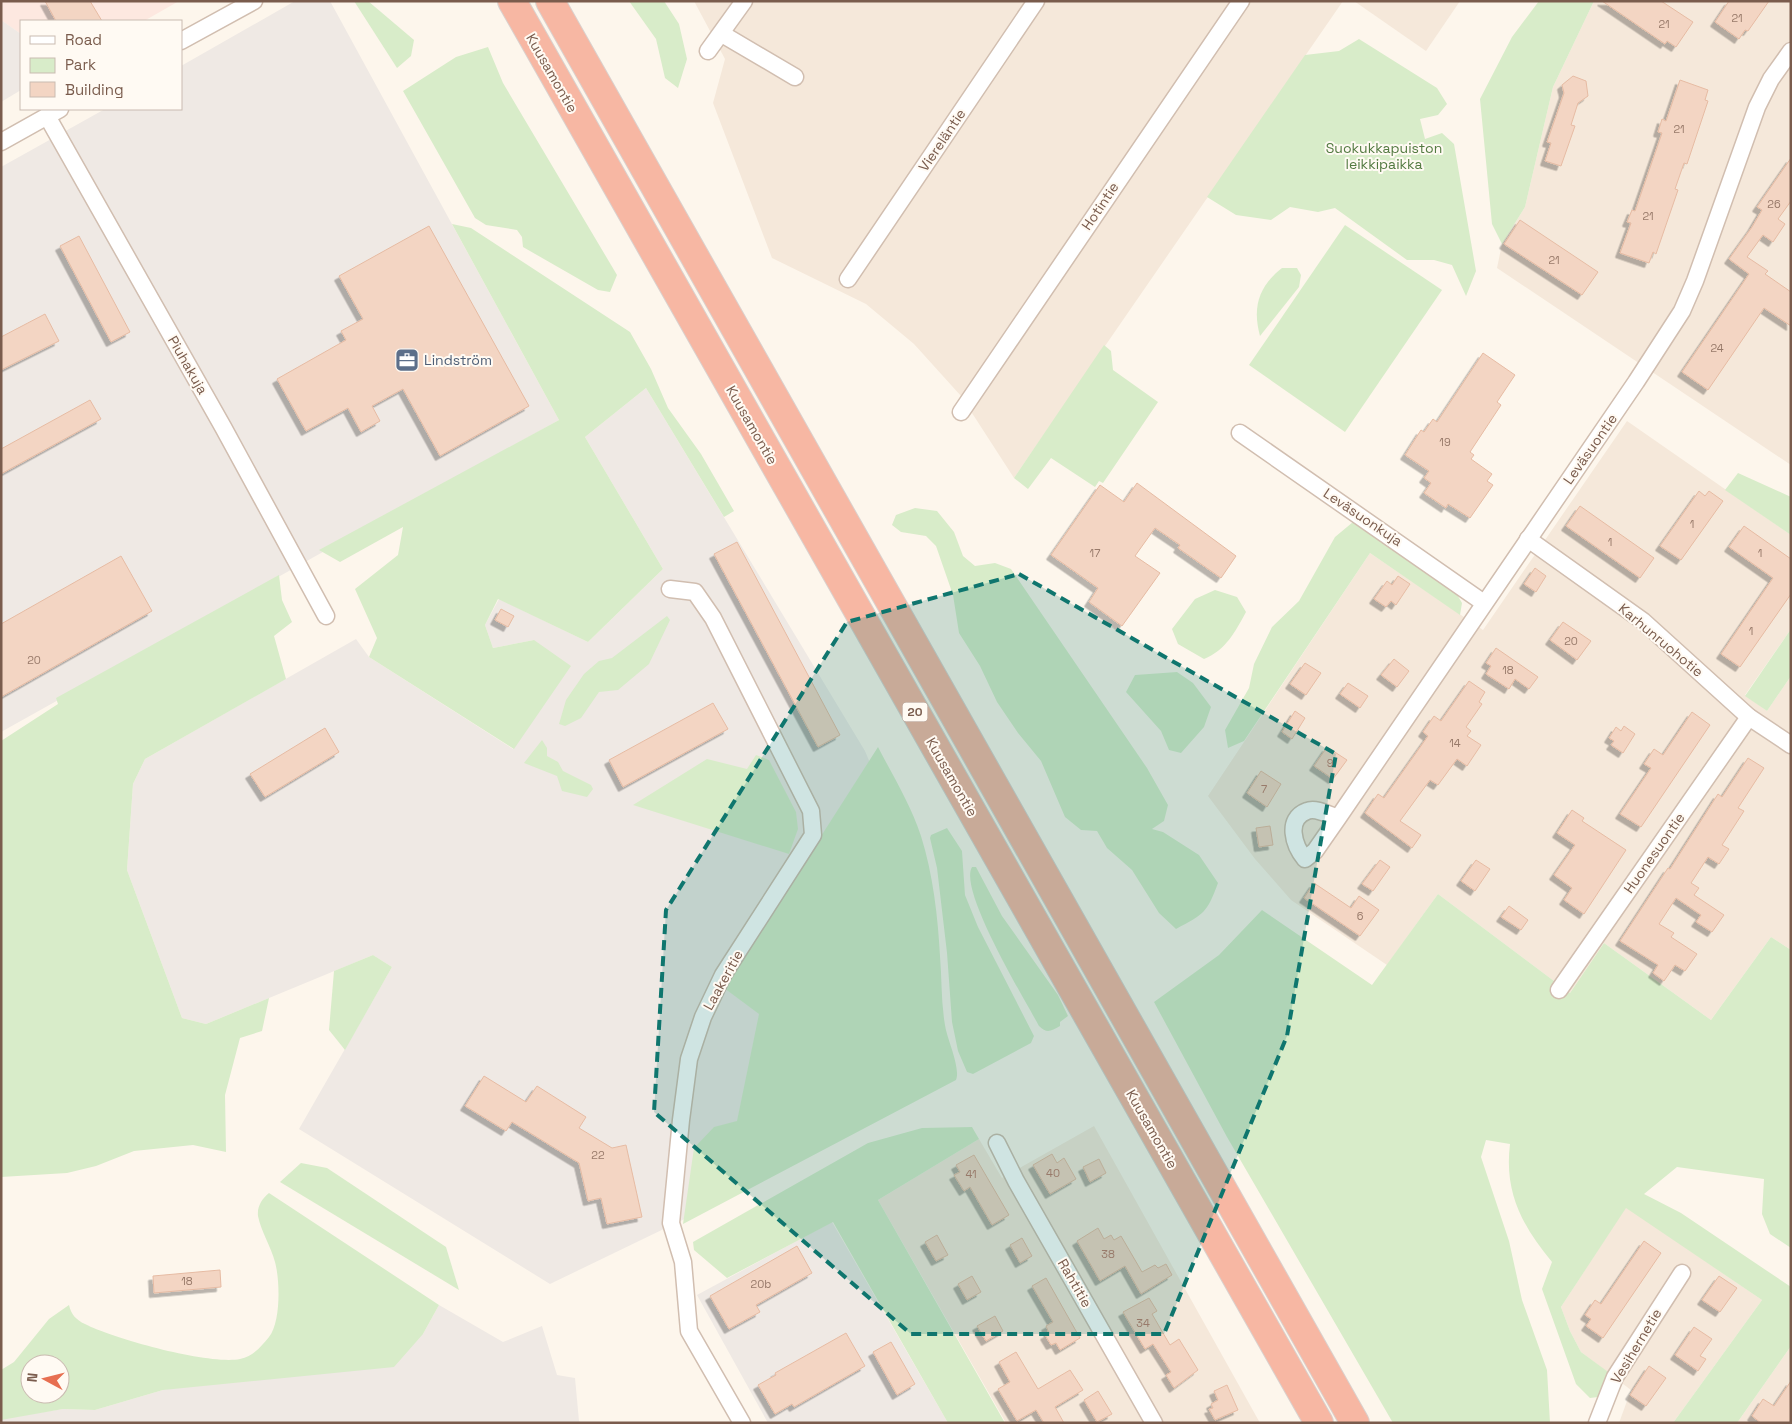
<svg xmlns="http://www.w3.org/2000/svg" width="1792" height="1424" font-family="'Space Grotesk',sans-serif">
  <defs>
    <filter id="shadow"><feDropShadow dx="-4.5" dy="4.5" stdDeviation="0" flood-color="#0004"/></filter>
  </defs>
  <rect width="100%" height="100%" fill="#fdf6ec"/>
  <g fill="#f5e8da">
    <path d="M694,1h649l-329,477 -53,-82 -47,-52 -48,-40 -94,-46 -59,-155 12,-44z"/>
    <path d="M1354,1h106l-34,50z"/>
    <path d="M1594,1h197v464l-294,-197 5,-24 23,-37 28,-120z"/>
    <path d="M1627,421l164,114v72l-2,3 2,1v18l-46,66 22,16 24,-35v274l-20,-13 -60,83 -107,-77 -34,50 -132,-99 -51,71 -96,-65 -36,-41 -47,-63 162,-243 113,77z"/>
    <path d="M1094,1126l166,297h-254l-128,-223 101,-61 23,39z"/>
    <path d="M1626,1207l136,93 -89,123h-54l12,-33 -50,-38 -11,-21 -9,-24z"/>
    <path d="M1791,1346v77h-54z"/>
  </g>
  <path fill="#fde8e0" d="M1,1h178l-35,20h-123v13l-20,-14z"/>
  <g fill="#efe9e4">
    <path d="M295,1h35l229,419 -558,312v-565l104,-58h76v-43z"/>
    <path d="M1,20l20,14v56l-20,12z"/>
    <path d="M646,388l219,363 8,19 -108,237 -35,190 -180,87 -251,-155 93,-162 -19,-12 -167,69 -24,-6 -55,-148 6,-86 12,-25 211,-120 13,18 144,92 21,-109 -41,8 -8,-23 14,-26 89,43 75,-73 -78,-132z"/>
    <path d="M832,1222l116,201h-180l-71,-128z"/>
    <path d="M439,1305l64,37 39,-16 15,49 18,3 4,43 2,2h-580l2,-5 60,-9 32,1 68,-20 260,-56z"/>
  </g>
  <g fill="#d8ecc9" fill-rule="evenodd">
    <path d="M354,1h14l46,39 -3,16 -14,12z"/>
    <path d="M629,1h35l15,23 8,35 -9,29 -13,-10 -9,-39z"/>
    <path d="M1539,1h55l-41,86 -28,120 -23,37 -10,-20 -12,-125 32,-62z"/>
    <path d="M1359,39l78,49 10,16 -9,11 -18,4 5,20 17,-6 12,11 22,127 -10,25 -14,-31 -18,-5h-27l-72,-52 -17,4 -28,-5 -19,13 -35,-5 -29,-18 98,-142 34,-4z"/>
    <path d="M488,47l15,36 114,192 -7,17 -12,-2 -75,-43 -1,-10 -5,-7 -31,-5 -11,-7 -72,-127 53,-34z"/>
    <path d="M452,224l19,4 159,104 21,37 17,39 33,46 33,57 -10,6 -78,-129 -61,49 78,132 -75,73 -90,-43 -13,26 8,23 41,-8 37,26 -57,83 -145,-92 8,-19 -22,-49 43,-34 5,-28 -63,35 -21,-12 240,-130z"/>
    <path d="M1345,225l97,65 -97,142 -96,-67z"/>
    <path d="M1282,268h15l4,7 -2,12 -39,49c-8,-29 -1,-50 22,-68z"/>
    <path d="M1104,345l7,6 2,19 45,32 -55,81 -4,-2 -4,6 -44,-29 -23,31 -14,-11z"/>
    <path d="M1738,473l53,24v38l-66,-45z"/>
    <path d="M915,508l22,3 17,21 9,24 12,10 20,-3 16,6 136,199 21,37 -4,16 -12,8 11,3 36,23 19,28c-11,30 -14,31 -42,46l-17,-16 -27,-43 -25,-22 -10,-17 -16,-1 -16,-13 -24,-56 -23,-28 -21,-31 -17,-36 -21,-33 -6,-38 -17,-49 -10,-10 -25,-4 -9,-7 4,-10z"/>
    <path d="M1353,522l102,69 7,12 -2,12 -90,-62 -126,188 -16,7 -3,-18 24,-42 5,-24 18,-37 27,-26 36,-64z"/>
    <path d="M279,575l3,25 10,22 -18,14 12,43 -141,80 -12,25 -6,86 55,148 24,6 63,-26 -7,33 -22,7 -15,57 1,57 -33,-7 -59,6 -38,15 -29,7 -66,4v-436l57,-37 -2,-6z"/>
    <path d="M1215,590l22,7 9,15c-11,20 -20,38 -42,47l-26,-15 -6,-15 23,-30z"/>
    <path d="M667,616l3,4 -21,44 -31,26 -19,2 -18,26 -16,8 -6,-2 7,-24 18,-26 15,-13 13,-3z"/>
    <path d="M1791,629v47l-24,35 -22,-15z"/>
    <path d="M1177,672l16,11 18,24 -7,20 -23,26 -12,-3 -8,-19 -35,-39 9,-17z"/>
    <path d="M542,740l5,8v8l11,6 5,9 28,14 2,4 -6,8 -25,-6 -5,-15 -33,-13z"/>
    <path d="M878,747c15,29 33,58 43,89 12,38 17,81 19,120 2,23 1,46 5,69 2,14 16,43 11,55l-273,144 11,-76 20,-21 23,-6 22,-107 -35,-26z"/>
    <path d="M756,755l13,5 27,52 2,17 -9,25 -156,-49 74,-46 40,10z"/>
    <path d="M947,828l15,23 3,44 13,32 56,109 -3,7 -58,31 -6,-2 -9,-21 -6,-29 -5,-69 -10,-85 -7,-30 1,-3z"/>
    <path d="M972,867h4l26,49 56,79 10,21 -8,6v4c-9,5 -13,8 -21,0 -14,-26 -81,-136 -67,-159z"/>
    <path d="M1438,894l132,99 34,-50 107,77 60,-83 20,13v298l-21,-14 -8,-20 2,-35 -87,-12 -33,27 37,19 110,74v59l-54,77h-64l89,-123 -136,-92 -65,99 9,24 11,21 34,25 -9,19 -16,2 -14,-14 -34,-95 10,-27c-30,-36 -48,-70 -42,-118l-24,-4 -5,17 28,84 13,59 25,70 3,53h-157l-166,-286 -73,-135 65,-47 43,-45 110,75z"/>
    <path d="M373,955l19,12 -47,83 -16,-20 5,-59z"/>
    <path d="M972,1127l7,12 -101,61 127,223h-57l-115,-201 -106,56 -33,-28 -1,-8 175,-99 54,-15z"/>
    <path d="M301,1163l26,5 119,79 13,43 -179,-108z"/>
    <path d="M269,1193l170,112 -16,29 -29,33 -231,23 -68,20 -32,-1 -62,11v-50l13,-8 35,-43 20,-14c2,9 7,15 16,19 29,15 124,41 155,35 13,-3 21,-12 29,-22 12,-15 11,-57 6,-75 -4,-15 -14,-31 -17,-46 -1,-10 4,-17 11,-23zM30,1364h30v30h-30z"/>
  </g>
  <g fill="#f3d5c3" stroke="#e6bba3" filter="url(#shadow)">
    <path d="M45,1h45l12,20h-46z"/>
    <path d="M1602,1h59l32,21 -17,25 -9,-6 -2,3z"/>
    <path d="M1729,1h40l-21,30 -3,-1 -6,9 -24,-17z"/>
    <path d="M1573,76l13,5 2,15 -10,7 -7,22 4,1 -14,40 -16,-5 6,-18 -4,-1 17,-49 -2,-8z"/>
    <path d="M1680,80l28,10 -3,10 3,1 -21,63 -3,-1 -9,26 3,1 -22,64 -3,-2 -4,11 -29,-10 11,-30 -4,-1 5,-12 3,1 27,-78 -4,-1 4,-13 4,2z"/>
    <path d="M1791,158v43l-13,18 7,5 -12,18 -10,-7 -16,22 21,14 -3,3 26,18v34l-27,-18 -56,82 -26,-18 67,-98 -20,-15 23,-32 10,-17 -5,-3z"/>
    <path d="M1520,220l78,52 -16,23 -78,-51z"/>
    <path d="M429,226l100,180 -89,50 -37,-67 -31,17 8,15 -19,11 -13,-24 -42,23 -29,-52 69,-39 -5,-9 22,-12 -24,-43z"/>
    <path d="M79,236l51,96 -19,10 -51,-96z"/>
    <path d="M45,314l14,27 -58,29v-33z"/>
    <path d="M1483,353l32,22 -18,27 4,3 -31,47 4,3 -3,4 21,15 -5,7 6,4 -23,33 -22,-14 -2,4 -22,-15 7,-10 -7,-5 5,-7 -24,-16 16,-25 3,2 9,-13 4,3z"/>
    <path d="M90,400l11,19 -100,55v-25z"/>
    <path d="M1137,483l99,73 -15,22 -43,-30 2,-3 -25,-17 -20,28 25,17 -38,53 -33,-24 9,-14 -47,-33 49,-70 24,17z"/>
    <path d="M1699,491l6,5 4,-5 14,10 -42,59 -21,-14z"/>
    <path d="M1580,506l74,52 -14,20 -74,-52z"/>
    <path d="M1744,526l47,33v35l-51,73 -19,-13 52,-76 -44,-31z"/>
    <path d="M737,542l103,193 -22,12 -104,-193z"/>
    <path d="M121,556l31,55 -151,86v-73z"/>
    <path d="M1535,568l11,8 -10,16 -12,-8z"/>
    <path d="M1398,576l12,8 -14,21 -5,-4 -5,6 -12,-8 13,-18 5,4z"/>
    <path d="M501,609l13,7 -6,11 -13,-7z"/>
    <path d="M1563,622l28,19 -14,19 -27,-20z"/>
    <path d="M1496,648l42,29 -9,12 -14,-10 -6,10 -23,-15 5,-8 -5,-3z"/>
    <path d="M1394,659l15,12 -12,16 -16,-12z"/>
    <path d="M1305,663l16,10 -15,22 -16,-11z"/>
    <path d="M1469,681l16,11 -6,10 3,2 -16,23 5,4 -4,5 14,9 -14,21 -10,-7 -19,26 -8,-5 -30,41 21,14 -9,13 -47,-35 13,-19 6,4 44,-62 -5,-4 11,-16 7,5z"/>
    <path d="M1348,683l20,13 -8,12 -20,-14z"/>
    <path d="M713,703l15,26 -105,58 -14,-27z"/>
    <path d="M1295,711l10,7 -13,21 -10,-7z"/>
    <path d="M1692,712l18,13 -69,102 -21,-13 31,-46 -7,-4 10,-15 9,6z"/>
    <path d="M1624,726l11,8 -12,19 -12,-8 3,-4 -5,-3 7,-11 5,4z"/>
    <path d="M325,728l14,24 -74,45 -15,-23z"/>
    <path d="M1327,747l20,13 -14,19 -19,-13z"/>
    <path d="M1748,758l16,10 -26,40 6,3 -22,34 7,4 -10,15 -11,-7 -17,26 8,5 -5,7 30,20 -12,17 -16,-10 5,-7 -25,-17 -17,26 15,9 -3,4 26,17 -12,17 -10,-6 -11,16 -11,-8 5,-8 -38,-24 48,-73 2,1 48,-75 4,3z"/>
    <path d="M1261,771l20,13 -14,23 -20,-14z"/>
    <path d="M1572,810l12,8 -2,3 44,29 -42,64 -20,-14 8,-12 -18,-13 21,-30 -18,-12z"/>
    <path d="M1270,826l3,19 -14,2 -3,-19z"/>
    <path d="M1380,860l10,7 -17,24 -11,-7z"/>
    <path d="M1476,860l14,9 -15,22 -14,-10z"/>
    <path d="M1314,883l37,25 8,-12 20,14 -19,26 -56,-38z"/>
    <path d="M1509,906l19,14 -7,10 -20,-13z"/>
    <path d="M484,1076l42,26 11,-16 49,31 -7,11 33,20 14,-3 16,72 -35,7 -6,-26 -13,3 -9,-38 -67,-41 -6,9 -41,-25z"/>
    <path d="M1052,1154l5,9 7,-5 12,21 -26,15 -17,-29z"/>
    <path d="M974,1155l35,60 -17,10 -22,-38 -6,4 -10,-16 6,-3 -4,-7z"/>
    <path d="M1099,1159l7,14 -16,9 -7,-15z"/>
    <path d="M1098,1228l6,11 7,-4 3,5 7,-4 21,36 13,-7 3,3 8,-4 6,11 -31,19 -16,-28 -25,15 -23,-40z"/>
    <path d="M937,1235l11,20 -12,6 -11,-19z"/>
    <path d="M1022,1238l10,18 -12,7 -10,-18z"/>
    <path d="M1644,1241l17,12 -58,85 -17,-12 5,-7 -6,-4 10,-15 6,4z"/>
    <path d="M797,1246l15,27 -56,32 4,7 -31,17 -19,-33z"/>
    <path d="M220,1270l1,17 -67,6 -1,-17z"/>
    <path d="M972,1276l9,16 -14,8 -9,-16z"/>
    <path d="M1719,1276l18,12 -17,24 -18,-12z"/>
    <path d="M1046,1278l34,60 -20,12 -4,-7 -5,2 -6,-10 4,-2 -3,-7 7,-4 -21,-36z"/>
    <path d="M1149,1298l8,13 -5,3 18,31 9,-6 19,31 -24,18 -8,-13 5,-3 -18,-28 -8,5 -22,-37z"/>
    <path d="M995,1316l8,15 -17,10 -9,-15z"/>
    <path d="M1694,1327l18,12 -12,17 6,3 -8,12 -23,-16z"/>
    <path d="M846,1333l19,33 -71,41 -2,-3 -17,10 -17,-29 18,-10 -1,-2z"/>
    <path d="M891,1342l24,42 -18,11 -24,-43z"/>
    <path d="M1016,1352l22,37 32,-19 13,20 -28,17 9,16h-20l-8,-13 -19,11 -19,-32 12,-7 -11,-20z"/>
    <path d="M1649,1366l17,12 -20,28 -16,-11z"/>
    <path d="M1791,1381v42h-30l-9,-7 11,-17 11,7z"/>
    <path d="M1227,1385l11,25 -23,10 -6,-11 4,-1 -2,-4 7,-4 -4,-9z"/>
    <path d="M1098,1391l14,23 -15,8 -13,-22z"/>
  </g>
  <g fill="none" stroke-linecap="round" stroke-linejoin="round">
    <g stroke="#d1beb0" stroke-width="19">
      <g id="street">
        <path d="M722,34l73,43"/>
        <path d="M181,41l73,-40"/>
        <path d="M708,51l36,-50"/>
        <path d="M47,116l176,311 103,189"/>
        <path d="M1,142l59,-33"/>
        <path d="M848,279l188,-278"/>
        <path d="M961,412l280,-411"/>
        <path d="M1240,433l244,170"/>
        <path d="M1528,539l115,82 106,96 42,28"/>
        <path d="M670,589l25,3 18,26 98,193 2,24 -90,140 -20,42 -14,42 -8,61 -10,103 12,39 6,69 53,92"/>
        <path d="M1338,818c-9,-3 -22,-11 -31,-7 -22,8 -13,35 -2,48l10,-8 23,-33 298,-436 46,-71 13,-30 62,-174 14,-28 20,-28"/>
        <path d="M1559,990l190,-273"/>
        <path d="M997,1143l19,38 138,242"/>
        <path d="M1597,1423l18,-46 67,-104"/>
      </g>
    </g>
    <g stroke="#dad1cd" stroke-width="30">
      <g id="highway">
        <path d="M512,1l807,1422"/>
        <path d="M550,1l805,1422"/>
      </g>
    </g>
    <use href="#street" stroke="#fff" stroke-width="16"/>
    <use href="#highway" stroke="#f7b7a3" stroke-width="28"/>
  </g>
  <path fill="#0f766e" fill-opacity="0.2" stroke="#0f766e" stroke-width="4" stroke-dasharray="10 6" stroke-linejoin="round" d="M1019,574l317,180 -49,282 -123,298h-253l-257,-222 12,-202 181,-288z"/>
  <defs>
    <g id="office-square" transform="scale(1.25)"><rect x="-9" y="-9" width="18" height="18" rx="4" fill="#5c6f8a" stroke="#fffaf3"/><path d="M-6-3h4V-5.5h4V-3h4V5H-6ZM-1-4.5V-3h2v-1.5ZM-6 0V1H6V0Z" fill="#fff"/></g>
  </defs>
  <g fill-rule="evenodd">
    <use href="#office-square" x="407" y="360"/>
  </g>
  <g text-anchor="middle" stroke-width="4" stroke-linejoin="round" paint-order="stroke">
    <g font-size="11" fill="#987a6a">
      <text x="1737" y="22">21</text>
      <text x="1664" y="28">21</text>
      <text x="1679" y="133">21</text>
      <text x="1774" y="208">26</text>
      <text x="1648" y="220">21</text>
      <text x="1554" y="264">21</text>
      <text x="1717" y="352">24</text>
      <text x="1445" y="446">19</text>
      <text x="1692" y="528">1</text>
      <text x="1610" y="546">1</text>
      <text x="1095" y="557">17</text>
      <text x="1760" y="557">1</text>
      <text x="1751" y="635">1</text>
      <text x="1571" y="645">20</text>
      <text x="34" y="664">20</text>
      <text x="1508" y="674">18</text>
      <text x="1455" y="747">14</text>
      <text x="1330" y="767">9</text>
      <text x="1264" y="793">7</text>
      <text x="1360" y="920">6</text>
      <text x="598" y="1159">22</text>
      <text x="1053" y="1177">40</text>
      <text x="971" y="1178">41</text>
      <text x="1108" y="1258">38</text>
      <text x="187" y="1285">18</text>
      <text x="761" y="1288">20b</text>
      <text x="1143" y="1327">34</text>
    </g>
    <rect fill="#fffaf3" stroke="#a28b7f" stroke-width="1" x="902.5" y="702.5" width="25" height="19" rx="4"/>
    <g font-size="12" font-weight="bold" fill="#7a5c4d">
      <text x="915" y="716">20</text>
    </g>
    <g font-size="14" fill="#7a5c4d" stroke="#fffaf3">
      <text transform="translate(552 73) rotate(60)" y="5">Kuusamontie</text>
      <text transform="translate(942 140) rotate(-56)" y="5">Viereläntie</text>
      <text transform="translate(1100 206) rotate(-56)" y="5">Hotintie</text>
      <text transform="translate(188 365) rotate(60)" y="5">Piuhakuja</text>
      <text transform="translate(752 425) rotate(60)" y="5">Kuusamontie</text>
      <text transform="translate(1590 449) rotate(-55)" y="5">Leväsuontie</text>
      <text transform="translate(1363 517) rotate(34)" y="5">Leväsuonkuja</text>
      <text transform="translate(1661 640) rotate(40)" y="5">Karhunruohotie</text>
      <text transform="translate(952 777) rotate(60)" y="5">Kuusamontie</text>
      <text transform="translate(1654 853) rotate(-55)" y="5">Huonesuontie</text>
      <text transform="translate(723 980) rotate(-61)" y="5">Laakeritie</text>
      <text transform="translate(1152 1129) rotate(60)" y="5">Kuusamontie</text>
      <text transform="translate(1075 1283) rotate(60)" y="5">Rahtitie</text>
      <text transform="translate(1636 1346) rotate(-59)" y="5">Vesihernetie</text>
    </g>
    <g font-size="14" fill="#537a41" stroke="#fffaf3">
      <text x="1384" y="153">Suokukkapuiston<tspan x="1384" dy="16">leikkipaikka</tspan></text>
    </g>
    <g font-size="14" fill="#4e5e75" stroke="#fffaf3" text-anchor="start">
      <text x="424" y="365">Lindström</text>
    </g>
  </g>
  <rect width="1792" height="1424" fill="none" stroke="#7a5c4d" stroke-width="5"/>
  <rect x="20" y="20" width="162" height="90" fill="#fffaf3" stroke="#cabbb1"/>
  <rect x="30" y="36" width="25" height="8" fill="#ffffff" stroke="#cabbb1"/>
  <text x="65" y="45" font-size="15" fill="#7a5c4d">Road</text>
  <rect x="30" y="58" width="25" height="15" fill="#d8ecc9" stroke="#cabbb1"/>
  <text x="65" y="70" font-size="15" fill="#7a5c4d">Park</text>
  <rect x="30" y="82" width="25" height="15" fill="#f3d5c3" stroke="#cabbb1"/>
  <text x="65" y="95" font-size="15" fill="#7a5c4d">Building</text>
  <g transform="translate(45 1379) rotate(277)"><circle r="24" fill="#fffaf3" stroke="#cabbb1"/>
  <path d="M0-4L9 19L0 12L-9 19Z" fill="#e76f51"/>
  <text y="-8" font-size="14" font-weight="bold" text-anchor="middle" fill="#7a5c4d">N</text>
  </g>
</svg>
